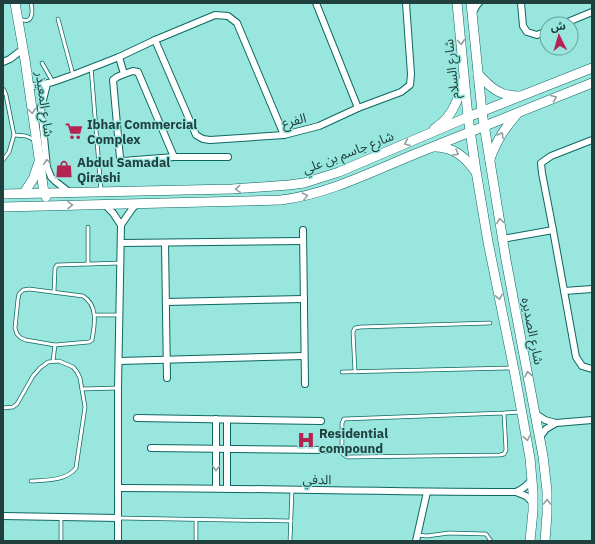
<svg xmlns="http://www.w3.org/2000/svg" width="595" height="544" font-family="'IBM Plex Sans','Noto Sans Arabic',sans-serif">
  <rect width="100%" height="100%" fill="#98e6de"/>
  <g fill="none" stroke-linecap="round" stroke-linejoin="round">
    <g stroke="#0d6761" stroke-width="4.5">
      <g id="lane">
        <path d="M20,19c13,6 13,-7 11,-16"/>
        <path d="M58,19l15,56"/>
        <path d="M42,63l11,19"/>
        <path d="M91,67l10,124"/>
        <path d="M3,89l1,1 2,5 8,40 -5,17 -6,8"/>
        <path d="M14,135l12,1 9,4"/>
        <path d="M88,227v37"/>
        <path d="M29,289l54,7c15,9 12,28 9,44l-3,2 -34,3 -29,-5 -5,-2 -4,-4 -2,-6 3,-29 1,-5 4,-4z"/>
        <path d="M54,292l1,-24 2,-3 64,-2"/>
        <path d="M95,315h24"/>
        <path d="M53,361l2,-16"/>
        <path d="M342,372l170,-4"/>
        <path d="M355,372l-2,-40 2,-4 6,-1 129,-4"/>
        <path d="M82,389l36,-1"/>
        <path d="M3,408l10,-1 4,-3 16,-28 7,-8 8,-6 11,-1 14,6 4,5 3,6 5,29 -9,61c-10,13 -30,12 -45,13"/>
        <path d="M504,413l2,37 -2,4 -4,1 -153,2 -4,-3 -1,-3v-28l2,-4 160,-6 16,-1"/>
        <path d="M118,518l173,3"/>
        <path d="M417,535l10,1 22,-3 37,1 5,7"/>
        <path d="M61,541v-24"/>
        <path d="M196,541v-22"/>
        <path d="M290,541l2,-52"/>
      </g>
    </g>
    <g stroke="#0d6761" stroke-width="8">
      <g id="street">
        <path d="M316,3l42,105"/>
        <path d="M521,3l2,23 4,6 10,3 10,-4"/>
        <path d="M473,12l4,-7 2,-2"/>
        <path d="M563,24l29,-12"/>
        <path d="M155,40l41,95 7,4 7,1 74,-5 35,-9 39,-18 43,-16 9,-7 1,-11 -5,-71"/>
        <path d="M119,57l5,17 -7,3 -4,3 7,78 1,2 2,1 51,-4h54"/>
        <path d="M3,62l7,-3 13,-10"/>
        <path d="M124,74l9,-3 5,1 36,85"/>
        <path d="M47,84l-6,24 6,59 4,10 4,4 14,11"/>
        <path d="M29,87l24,-5 20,-7 46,-18 36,-17 60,-25 13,1 9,7 47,112"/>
        <path d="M592,140l-41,16 -10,7 1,10 11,57 23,127 6,9 10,3"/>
        <path d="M104,204l9,9 8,12"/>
        <path d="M303,230l2,154"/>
        <path d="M502,239l51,-9"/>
        <path d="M121,243l182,-2"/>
        <path d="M165,243l2,135"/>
        <path d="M564,291l28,-2"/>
        <path d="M166,302l138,-3"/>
        <path d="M119,361l185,-5"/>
        <path d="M536,414l9,6 11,3 36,-3"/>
        <path d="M137,418l184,3"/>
        <path d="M540,437l6,-8 10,-6"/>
        <path d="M151,448l176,2"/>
        <path d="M118,488c133,0 265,4 398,4 7,-3 12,-7 16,-13"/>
        <path d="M216,488v-69"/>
        <path d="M227,488v-68"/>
        <path d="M516,492l10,4 7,7"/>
        <path d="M3,516l115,2"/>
        <path d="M118,541v-153l3,-163 11,-16 5,-5"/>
        <path d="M416,541l11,-49"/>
      </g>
    </g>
    <g stroke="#0d6761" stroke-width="10">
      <g id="secondary">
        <path d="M15,3l10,57 19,133 2,4"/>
        <path d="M457,3l11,114 8,54 12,71 27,133 15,83 3,34v19l-3,30"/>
        <path d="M471,3l11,109 24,148 37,196 4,35v23l-2,27"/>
        <path d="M478,74c13,14 21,22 42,22"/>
        <path d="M434,129c4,-3 9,-7 12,-10 9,-10 14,-25 17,-38"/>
        <path d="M435,147c3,0 6,0 9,1 13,2 24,13 31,23"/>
        <path d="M490,159c7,-19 14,-30 27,-45"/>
        <path d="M24,193l9,-14 6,-17"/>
        <path d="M3,194l229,-5 57,-4 15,-2 35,-11 129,-55 124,-49"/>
        <path d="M3,207l278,-7c47,-6 90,-28 134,-46 59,-24 118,-47 177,-71"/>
      </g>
    </g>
    <use href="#lane" stroke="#fff" stroke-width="3"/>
    <use href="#street" stroke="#fff" stroke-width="6"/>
    <use href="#secondary" stroke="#fff" stroke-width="9"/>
  </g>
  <defs><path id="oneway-chevron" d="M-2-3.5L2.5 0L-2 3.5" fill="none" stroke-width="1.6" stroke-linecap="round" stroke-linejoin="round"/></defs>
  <g stroke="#8fa09e">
    <use href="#oneway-chevron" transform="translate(461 42) rotate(85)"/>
    <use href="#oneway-chevron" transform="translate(554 98) rotate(-22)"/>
    <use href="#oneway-chevron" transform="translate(32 111) rotate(82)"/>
    <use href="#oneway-chevron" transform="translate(501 135) rotate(-59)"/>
    <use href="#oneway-chevron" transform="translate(407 143) rotate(157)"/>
    <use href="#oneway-chevron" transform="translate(456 153) rotate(30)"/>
    <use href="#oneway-chevron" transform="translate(47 162) rotate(-97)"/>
    <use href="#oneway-chevron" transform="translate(238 189) rotate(177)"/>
    <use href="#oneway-chevron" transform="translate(305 196) rotate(-14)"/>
    <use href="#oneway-chevron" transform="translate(70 205) rotate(-1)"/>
    <use href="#oneway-chevron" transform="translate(500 221) rotate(-99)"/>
    <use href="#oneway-chevron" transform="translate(499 297) rotate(79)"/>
    <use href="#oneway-chevron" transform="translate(528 374) rotate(-101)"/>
    <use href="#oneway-chevron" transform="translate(527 438) rotate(80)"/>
    <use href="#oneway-chevron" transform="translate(216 468) rotate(90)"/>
    <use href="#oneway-chevron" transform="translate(547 502) rotate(-90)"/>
  </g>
  <defs>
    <g id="supermarket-bare" transform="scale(1.38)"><path d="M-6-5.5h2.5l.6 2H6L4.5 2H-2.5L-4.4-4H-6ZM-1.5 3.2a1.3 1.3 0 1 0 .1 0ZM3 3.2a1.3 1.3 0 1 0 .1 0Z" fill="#b42453" stroke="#98e6de" stroke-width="2.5" paint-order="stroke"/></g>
    <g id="shop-bare" transform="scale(1.38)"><path d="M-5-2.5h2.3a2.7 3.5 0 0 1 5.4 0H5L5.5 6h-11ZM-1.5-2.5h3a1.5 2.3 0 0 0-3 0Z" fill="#b42453" stroke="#98e6de" stroke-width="2.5" paint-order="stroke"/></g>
    <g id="hospital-bare" transform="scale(1.38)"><path d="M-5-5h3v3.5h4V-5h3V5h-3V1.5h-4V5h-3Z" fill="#b42453" stroke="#98e6de" stroke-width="2.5" paint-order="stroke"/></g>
  </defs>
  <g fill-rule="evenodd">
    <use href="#supermarket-bare" x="74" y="131"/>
    <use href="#shop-bare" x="64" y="169"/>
    <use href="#hospital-bare" x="306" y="440"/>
  </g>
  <g text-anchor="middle" stroke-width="3" stroke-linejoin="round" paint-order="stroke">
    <g font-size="13" fill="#1f403d" stroke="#98e6de">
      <text transform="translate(451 69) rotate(-96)" y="5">شارع السلام</text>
      <text transform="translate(45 104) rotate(82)" y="5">شارع المعيذر</text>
      <text transform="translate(294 120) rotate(-13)" y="5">الفرع</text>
      <text transform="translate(348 152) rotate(-21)" y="5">شارع جاسم بن علي</text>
      <text transform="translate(533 331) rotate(79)" y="5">شارع الصديره</text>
      <text transform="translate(317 479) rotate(1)" y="5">الدفي</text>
    </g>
    <g font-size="13" font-weight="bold" fill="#1f403d" stroke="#98e6de" text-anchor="start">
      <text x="87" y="129">Ibhar Commercial<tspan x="87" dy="15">Complex</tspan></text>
      <text x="77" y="167">Abdul Samadal<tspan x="77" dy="15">Qirashi</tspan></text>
      <text x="319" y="438">Residential<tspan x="319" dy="15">compound</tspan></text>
    </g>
  </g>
  <rect width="595" height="544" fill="none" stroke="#1f403d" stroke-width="8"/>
  <g transform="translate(559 36) rotate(355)"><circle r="19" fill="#98e6de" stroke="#68a49e"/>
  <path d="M0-3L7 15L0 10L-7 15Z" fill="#b42453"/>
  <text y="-6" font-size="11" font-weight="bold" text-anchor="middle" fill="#1f403d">ش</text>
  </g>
</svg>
